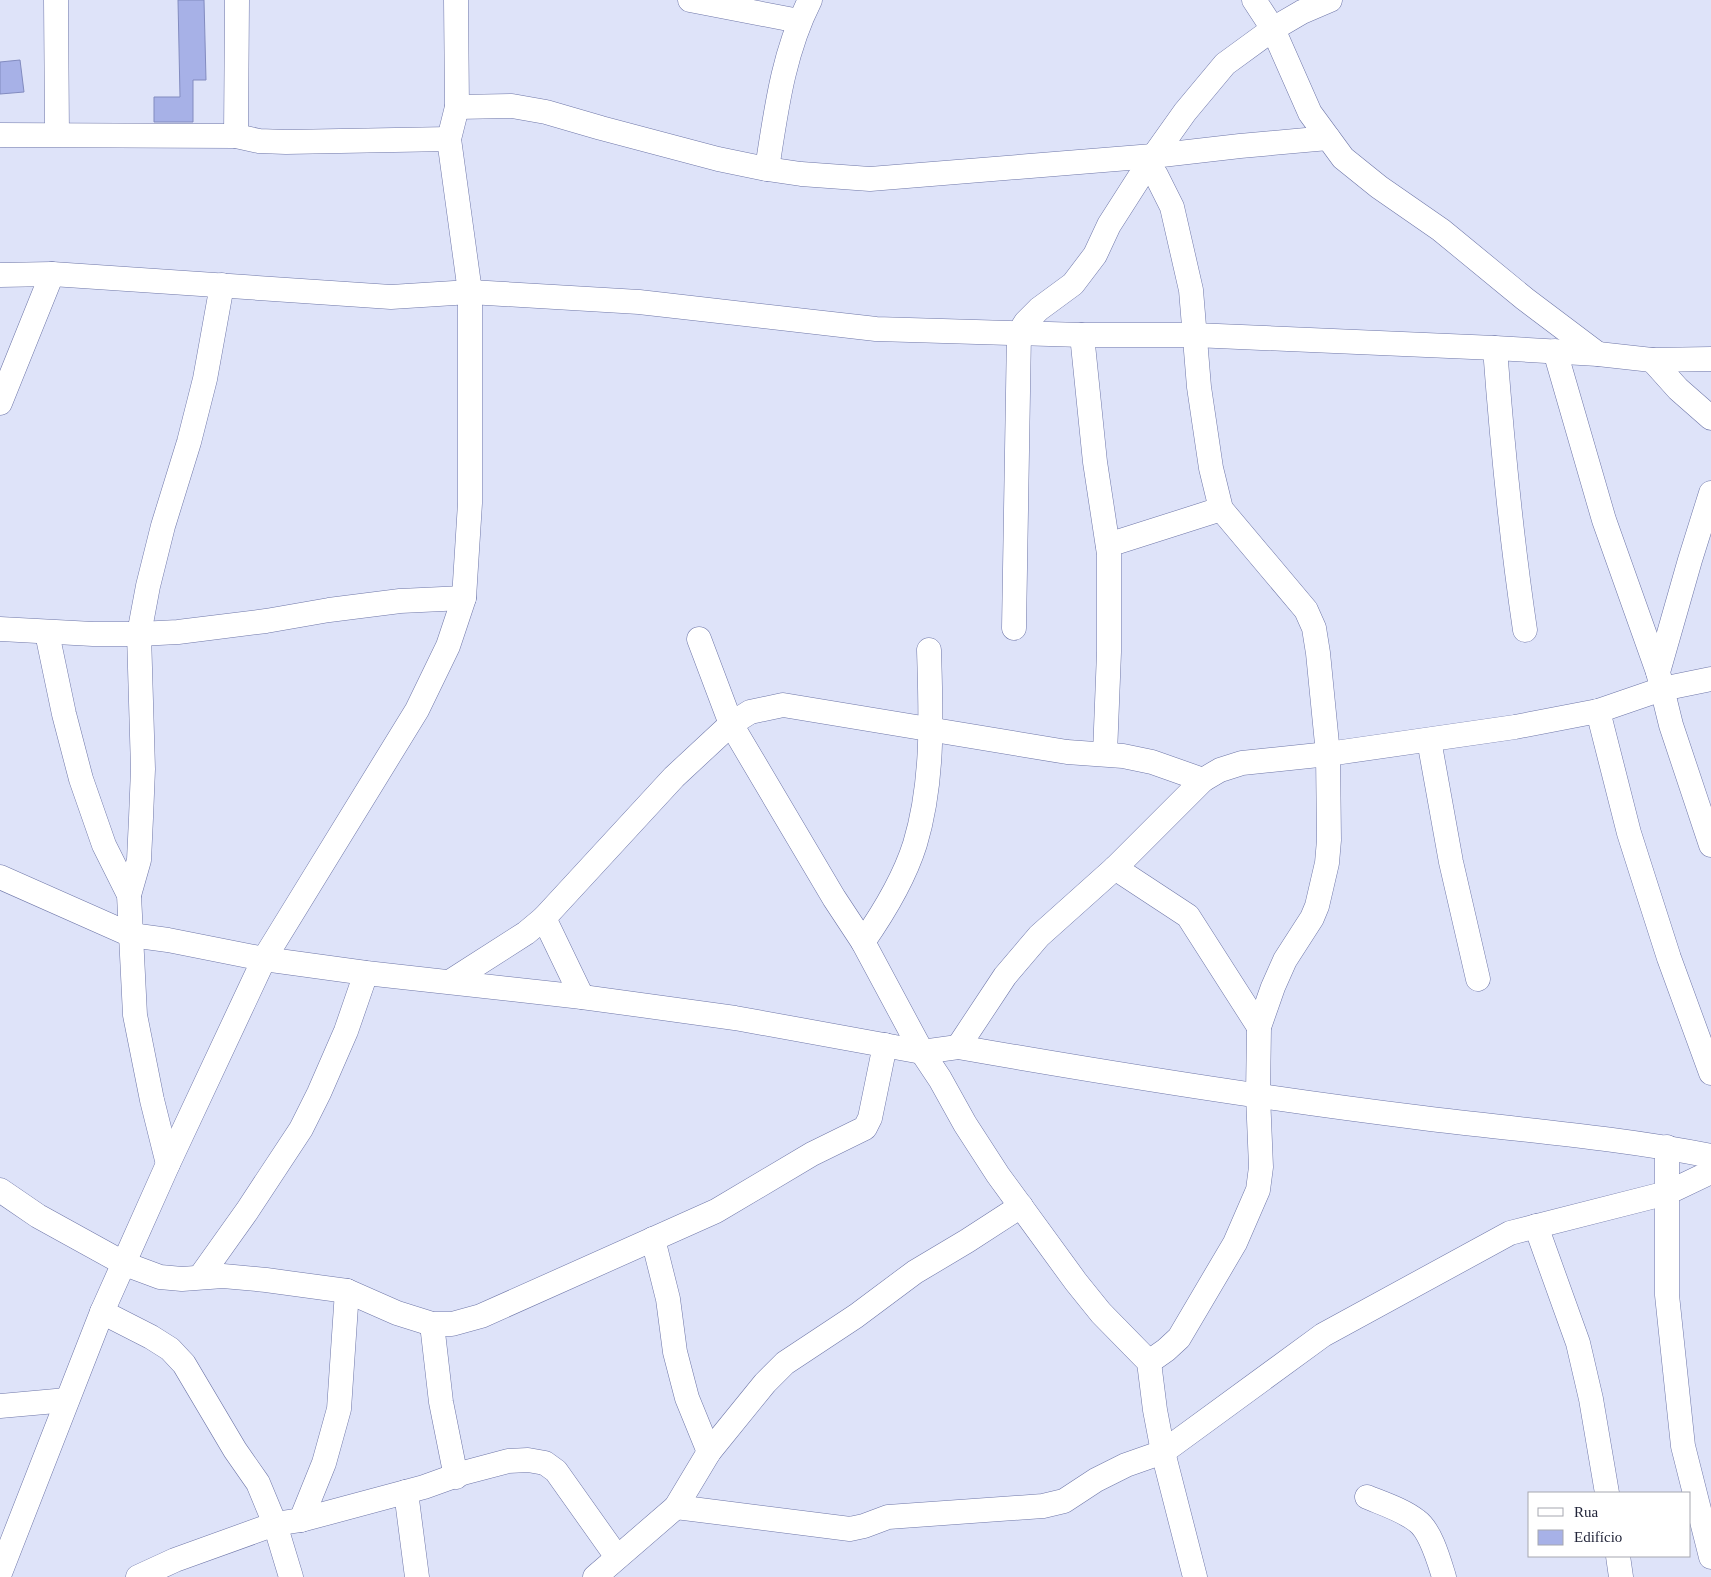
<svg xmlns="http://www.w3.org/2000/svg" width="1711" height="1577" font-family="Georgia,serif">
  <rect width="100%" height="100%" fill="#dee3f9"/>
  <g fill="#a7b1e7" stroke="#828bbf">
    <path d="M178,0h26l2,80h-13v42h-39v-25h26z"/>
    <path d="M20,60l4,32 -24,2v-32z"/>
  </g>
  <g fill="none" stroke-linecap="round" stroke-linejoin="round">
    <g stroke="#6e76a8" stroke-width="25">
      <g id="minor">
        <path d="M56,0l1,134"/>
        <path d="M690,0l109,21"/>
        <path d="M1254,0l19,29 37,84 33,45 36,29 62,43 84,69 73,55"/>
        <path d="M457,107l55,-1 34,6 55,16 117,31 49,10 34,5 69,5 283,-23 87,-10 88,-8"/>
        <path d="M0,135l236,1 23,5 27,1 163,-3"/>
        <path d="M236,136l1,-136"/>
        <path d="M1148,164l8,11 16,32 19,83 8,97 12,81 10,41 85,101 8,18 4,25 10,101 1,86 -2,23 -10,43 -5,12 -27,42 -12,27 -14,40 -1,68 3,72 -3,23 -23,53 -56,95 -13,12 -17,12"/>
        <path d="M767,169c9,-58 16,-116 43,-169"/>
        <path d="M0,275l52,-1 339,23 79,-5 169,10 237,27 206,6h112l301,13 103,6 54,6 59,-1"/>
        <path d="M1082,335l13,127 14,92v98l-4,102"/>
        <path d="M1495,348c7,94 16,188 30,282"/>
        <path d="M1555,351l49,169 54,152"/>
        <path d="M1652,360l26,29 33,29"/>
        <path d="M0,403l52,-129"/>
        <path d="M1711,493l-21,67 -32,112 13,53 40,120"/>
        <path d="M1108,545l113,-36"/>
        <path d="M1014,628l5,-295 7,-11 13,-13 34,-25 22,-29 14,-30 39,-61 37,-52 40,-48 48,-35 29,-17 28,-12"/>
        <path d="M0,629l93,5h46l39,-2 88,-11 63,-11 71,-9 64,-3"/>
        <path d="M47,633l17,81 17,65 23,66 25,50 6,120 17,85 16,64"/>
        <path d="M699,639l32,85 103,174 29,44 59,110 18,27 25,45 33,51 78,107 25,31 48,49 6,48 8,42 32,125"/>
        <path d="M1598,711l31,122 15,47 25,78 42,115"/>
        <path d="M1429,740l22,122 27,117"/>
        <path d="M1115,868l73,48 71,111"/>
        <path d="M0,877l131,58 37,5 96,19 102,14 216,24 153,21 187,34 36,-5c154,27 310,52 465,71 96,12 193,19 288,38"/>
        <path d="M129,895l10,-35 2,-42 2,-49 -4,-135 9,-48 15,-60 26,-84 16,-63 17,-94"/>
        <path d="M544,918l38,79"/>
        <path d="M863,942c21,-30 41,-63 52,-98 19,-63 16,-129 14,-194"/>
        <path d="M451,981l75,-48 18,-15 130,-141 57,-53 19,-12 33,-7 284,47 56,4 29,6 51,18"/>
        <path d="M958,1047l47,-71 34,-40 76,-68 88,-88 17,-10 22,-7 86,-9 187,-27 83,-16 64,-22 49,-10"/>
        <path d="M1667,1147v148l16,151 28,111"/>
        <path d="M0,1190l38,26 87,48 35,13 22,2 41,-3 43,4 81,11 50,22 35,11h20l29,-8 235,-105 96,-57 53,-26 5,-10 15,-73"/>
        <path d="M1536,1226l42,117 13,56 16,94"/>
        <path d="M653,1239l15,60 7,53 12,46 22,54"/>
        <path d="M200,1277l47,-66 54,-82 18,-36 27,-62 20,-58"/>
        <path d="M102,1312l49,25 19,12 14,15 51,86 23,33 17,41 16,53"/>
        <path d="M432,1324l9,78 15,75"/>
        <path d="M0,1406l67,-6"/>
        <path d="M406,1492l11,85"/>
        <path d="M1367,1497c17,7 36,13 50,24 14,10 22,40 27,56"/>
        <path d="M676,1507l174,22 14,-3 24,-9 155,-11 21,-5 32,-21 30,-15 37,-13 160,-117 187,-102 157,-40 44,-21"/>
        <path d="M301,1520l23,-57 15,-54 8,-118"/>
        <path d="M1618,1556l3,21"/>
        <path d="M0,1573l102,-261 66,-148 96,-205 153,-249 31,-64 16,-48 6,-95v-211l-21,-153 8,-32 -1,-107"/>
        <path d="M138,1577l37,-17 100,-36 26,-4 123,-33 39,-14 45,-12 20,-1 17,3 11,8 61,86"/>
        <path d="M595,1577l81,-70 33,-55 56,-69 20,-20 71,-47 59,-44 52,-31 54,-35"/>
      </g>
    </g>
    <use href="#minor" stroke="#fff" stroke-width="24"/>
  </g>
  <rect x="1528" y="1492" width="162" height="65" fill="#ffffff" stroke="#a6a7b0"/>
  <rect x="1538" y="1508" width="25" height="8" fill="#ffffff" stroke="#a6a7b0"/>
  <text x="1574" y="1517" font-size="15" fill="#212439">Rua</text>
  <rect x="1538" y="1530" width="25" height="15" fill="#a7b1e7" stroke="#a6a7b0"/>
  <text x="1574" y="1542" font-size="15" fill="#212439">Edifício</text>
</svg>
